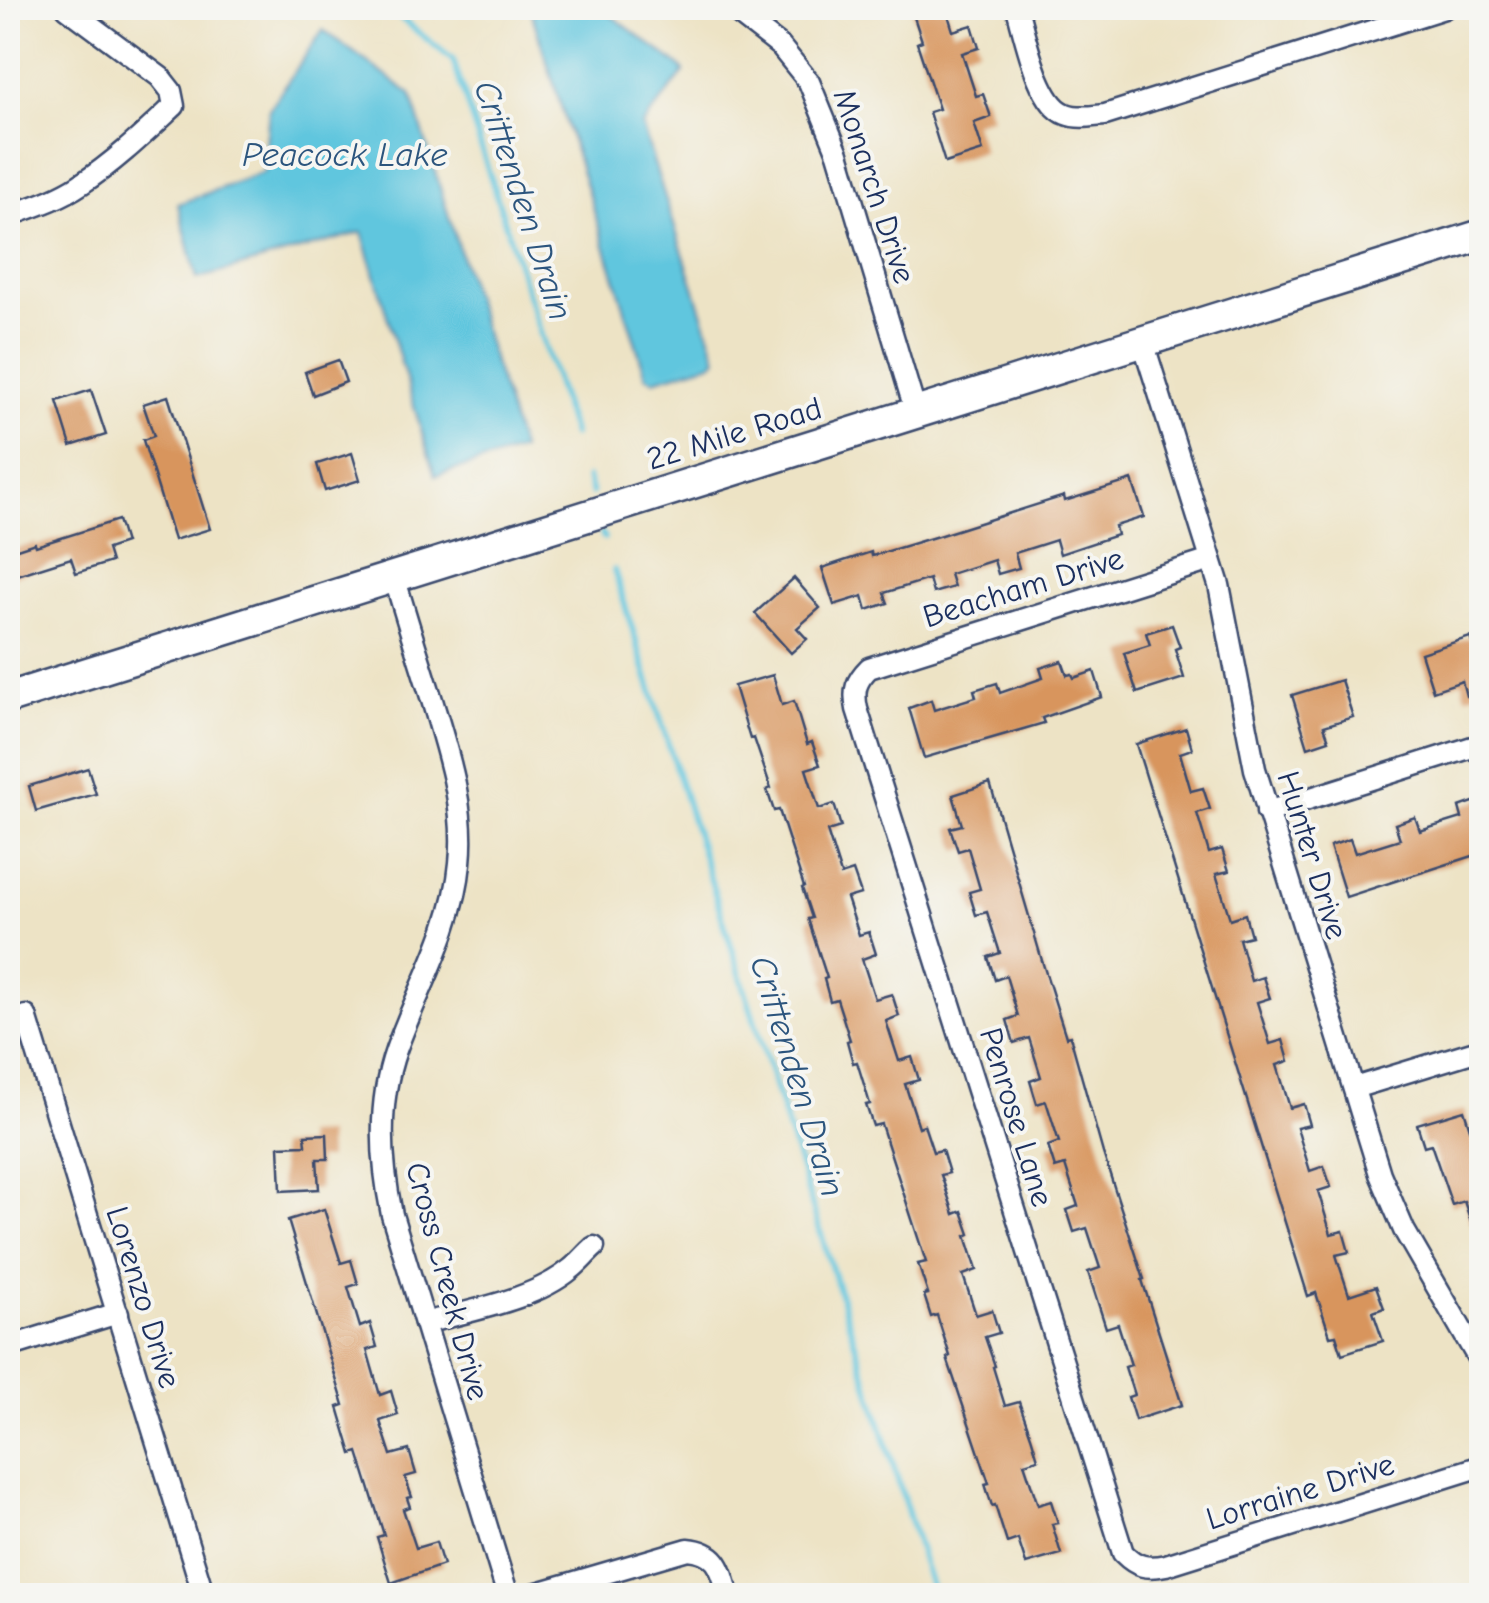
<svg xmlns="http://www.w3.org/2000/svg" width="1489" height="1603" font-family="'Comic Neue',sans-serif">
  <rect width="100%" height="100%" fill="#f6f6f2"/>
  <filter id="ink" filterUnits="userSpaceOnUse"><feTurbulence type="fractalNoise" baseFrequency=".01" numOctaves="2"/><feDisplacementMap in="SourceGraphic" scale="20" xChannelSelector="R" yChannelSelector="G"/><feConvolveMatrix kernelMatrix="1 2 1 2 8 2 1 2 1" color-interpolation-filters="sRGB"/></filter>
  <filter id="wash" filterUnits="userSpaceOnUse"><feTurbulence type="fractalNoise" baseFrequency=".0048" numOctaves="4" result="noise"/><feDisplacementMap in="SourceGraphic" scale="40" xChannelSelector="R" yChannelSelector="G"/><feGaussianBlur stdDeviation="2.25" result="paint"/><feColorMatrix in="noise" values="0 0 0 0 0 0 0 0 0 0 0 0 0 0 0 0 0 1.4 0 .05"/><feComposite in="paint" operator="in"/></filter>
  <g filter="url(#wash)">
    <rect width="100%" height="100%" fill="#ede3c5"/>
    <g fill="#60c6de" stroke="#3e7a9e" stroke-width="2.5">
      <path d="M530,8h71l80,59 3,5 -42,54 75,232 -5,5 -58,17 -8,-4z"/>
      <path d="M323,30l88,64 110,356 -86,26 -73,-244 -165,47 -19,-75 86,-32 5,-63z"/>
    </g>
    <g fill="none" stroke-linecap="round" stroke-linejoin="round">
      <g stroke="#60c6de" stroke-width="6">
        <path d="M388,8l65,52 120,375"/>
        <path d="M587,478l5,15"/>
        <path d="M602,533l2,5"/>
        <path d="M614,570l320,1026"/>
      </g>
    </g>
    <g id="blocks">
      <g fill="#d8955d">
        <path d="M911,8h35l7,23 19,-6 7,23 -17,5 14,43 7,-2 8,23 -17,6 9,28 -38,12 -16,-51 10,-3 -22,-66 5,-2z"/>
        <path d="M338,360l8,22 -33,13 -8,-23z"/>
        <path d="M91,390l15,45 -35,11 -14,-45z"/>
        <path d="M168,396l42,133 -36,11 -31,-100 11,-4 -11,-32z"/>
        <path d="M352,453l8,27 -35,11 -8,-27z"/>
        <path d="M1132,480l12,37 -29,9 2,9 -57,19 -4,-14 -41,13 4,15 -21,6 -4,-14 -44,14 4,13 -21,6 -4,-14 -45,14 4,10 -21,7 -4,-14 -29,9 -12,-37 49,-16 1,4 66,-20 126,-40 1,5z"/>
        <path d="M118,520l7,23 -18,6 4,13 -35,11 -5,-15 -63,20v-26l27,-9 1,3z"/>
        <path d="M794,578l26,30 -23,20 10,11 -16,14 -36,-40z"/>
        <path d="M1172,625l8,22 -5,2 9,29 -47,15 -13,-40 26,-8 -4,-12z"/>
        <path d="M1470,637l12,36v18l-16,5 -4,-15 -29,10 -12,-38z"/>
        <path d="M1062,661l5,14 5,-1 2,4 20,-7 8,26 -60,21 2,5 -120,35 -15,-50 22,-8 3,10 42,-13 -2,-7 23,-7 3,10 43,-15 -3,-10z"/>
        <path d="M773,675l9,30 12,-4 13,43 5,-2 8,23 -14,4 13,40 15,-5 7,23 -14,4 14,44 12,-4 8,23 -14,4 12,37 10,-3 7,22 -14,5 13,40 17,-5 7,22 -13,5 13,40 13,-4 7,23 -14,4 14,43 5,-2 9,27 9,-2 7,23 -8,2 13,39 8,-3 8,23 -4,2 11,34 -14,5 13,40 16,-5 7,23 -14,4 10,29 -2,1 12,39 14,-4 12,34 7,23 -14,4 14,42 13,-4 7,22 -6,1 9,30 -35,10 -8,-25 -11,4 -12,-38 -3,1 -7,-22 4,-1 -42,-125 3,-2 -13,-41 -6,2 -7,-22 4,-1 -10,-30 8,-2 -45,-138 -8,2 -7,-21 4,-1 -13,-42 -4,1 -6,-22 3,-1 -13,-41 -7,2 -6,-22 3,-1 -19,-59 4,-1 -10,-30 2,-1 -25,-77 -5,1 -7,-21 4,-2 -17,-50 -4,1 -16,-53z"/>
        <path d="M1341,680l12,37 -29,9 5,14 -21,7 -16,-52z"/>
        <path d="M1186,728l6,21 -12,4 11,38 12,-3 7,21 -13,4 12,40 13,-4 7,22 -13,3 14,45 15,-5 6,22 -12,3 12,42 12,-4 7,21 -13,4 13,42 13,-4 6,21 -12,4 13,43 14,-4 6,21 -13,3 13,43 14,-5 7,21 -13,4 13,43 12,-3 6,21 -13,3 13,40 27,-9 8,22 -11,4 10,29 -41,13 -6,-19 -6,1 -14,-43 -8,3 -172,-552z"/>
        <path d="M88,768l8,26 -60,17 -7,-25z"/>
        <path d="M990,783l53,181 23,73 4,-1 33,117 41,126 -2,1 40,125 -47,15 -7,-23 6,-2 -9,-28 6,-2 -13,-41 -12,4 -18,-56 12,-4 -13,-40 -13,4 -7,-22 11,-4 -13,-41 -10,3 -7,-22 11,-4 -13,-41 -9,3 -7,-23 11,-4 -12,-39 -15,5 -7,-23 11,-4 -12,-40 -11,4 -7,-23 12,-4 -13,-41 -11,3 -7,-23 11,-3 -12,-41 -10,3 -8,-23 12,-3 -9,-30z"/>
        <path d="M1482,799v54l-136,44 -16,-51 20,-7 5,14 45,-14 -5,-15 20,-7 5,14 42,-13 -3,-11z"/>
        <path d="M1464,1110l18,56v77h-4l-14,-42 -12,4 -21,-61 -7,2 -7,-22z"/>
        <path d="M327,1134l1,25h-11l2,30 -38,2 -2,-45 27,-1 -1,-10z"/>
        <path d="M324,1209l17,54 10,-3 7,24 -10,3 12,40 10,-4 7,24 -10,3 13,45 11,-4 7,24 -18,6 11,34 18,-5 7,24 -11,3 7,20 -5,1 3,9 -7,2 13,39 20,-6 7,23 -52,18 -14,-46 7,-2 -26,-83 -6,2 -14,-47 6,-2 -56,-185z"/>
      </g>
    </g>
  </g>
  <g filter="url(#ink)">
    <use href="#blocks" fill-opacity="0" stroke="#3a4a6d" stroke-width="2.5"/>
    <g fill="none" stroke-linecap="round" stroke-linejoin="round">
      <g stroke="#3a4a6d" stroke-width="25">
        <g id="street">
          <path d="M731,8l49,38 29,36 29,71 78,260"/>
          <path d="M1017,8c8,27 21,96 49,106 12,5 27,2 39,1l339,-107"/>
          <path d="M8,216c25,-9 51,-17 73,-32 34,-22 64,-51 93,-78l-3,-15 -11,-14 -93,-69"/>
          <path d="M1143,342l76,243 36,184 125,405 24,56 78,135"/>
          <path d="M1211,560l-342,108c-13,13 -16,22 -12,41l266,844c14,14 23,16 43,12l316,-99"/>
          <path d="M394,576c12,41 25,83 38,124 16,54 34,106 28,163 -6,67 -42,125 -64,187 -19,54 -15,111 -4,165l116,381"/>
          <path d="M1267,812l215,-68"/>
          <path d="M26,1016l178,580"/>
          <path d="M1354,1088l128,-39"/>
          <path d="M425,1323c46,-13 109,-23 146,-54 8,-6 15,-15 23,-22"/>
          <path d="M8,1347l110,-34"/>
          <path d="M527,1596l161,-47c31,3 33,20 41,47"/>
        </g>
      </g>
      <g stroke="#3a4a6d" stroke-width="35">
        <path id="secondary" d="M8,698l1474,-463"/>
      </g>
      <use href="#street" stroke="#fff" stroke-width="20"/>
      <use href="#secondary" stroke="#fff" stroke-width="30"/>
    </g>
  </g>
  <g text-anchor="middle" stroke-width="8" stroke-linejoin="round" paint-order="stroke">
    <g font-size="32" fill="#1b2f5e" stroke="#f6f6f2">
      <text transform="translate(875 186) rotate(72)" y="11">Monarch Drive</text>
      <text transform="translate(734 433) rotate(-17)" y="11">22 Mile Road</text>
      <text transform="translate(1023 587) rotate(-17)" y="11">Beacham Drive</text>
      <text transform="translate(1313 855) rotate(73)" y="11">Hunter Drive</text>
      <text transform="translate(1017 1117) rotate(73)" y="11">Penrose Lane</text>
      <text transform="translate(448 1281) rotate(75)" y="11">Cross Creek Drive</text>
      <text transform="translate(144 1297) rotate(73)" y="11">Lorenzo Drive</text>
      <text transform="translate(1300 1491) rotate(-17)" y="11">Lorraine Drive</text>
    </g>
    <g font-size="35" font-style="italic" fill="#2c557e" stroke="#f6f6f2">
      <text x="345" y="166">Peacock Lake</text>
      <text transform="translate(524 200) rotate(72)" y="12">Crittenden Drain</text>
      <text transform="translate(798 1076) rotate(73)" y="12">Crittenden Drain</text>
    </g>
  </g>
  <rect width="1489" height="1603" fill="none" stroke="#f6f6f2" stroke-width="40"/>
</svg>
